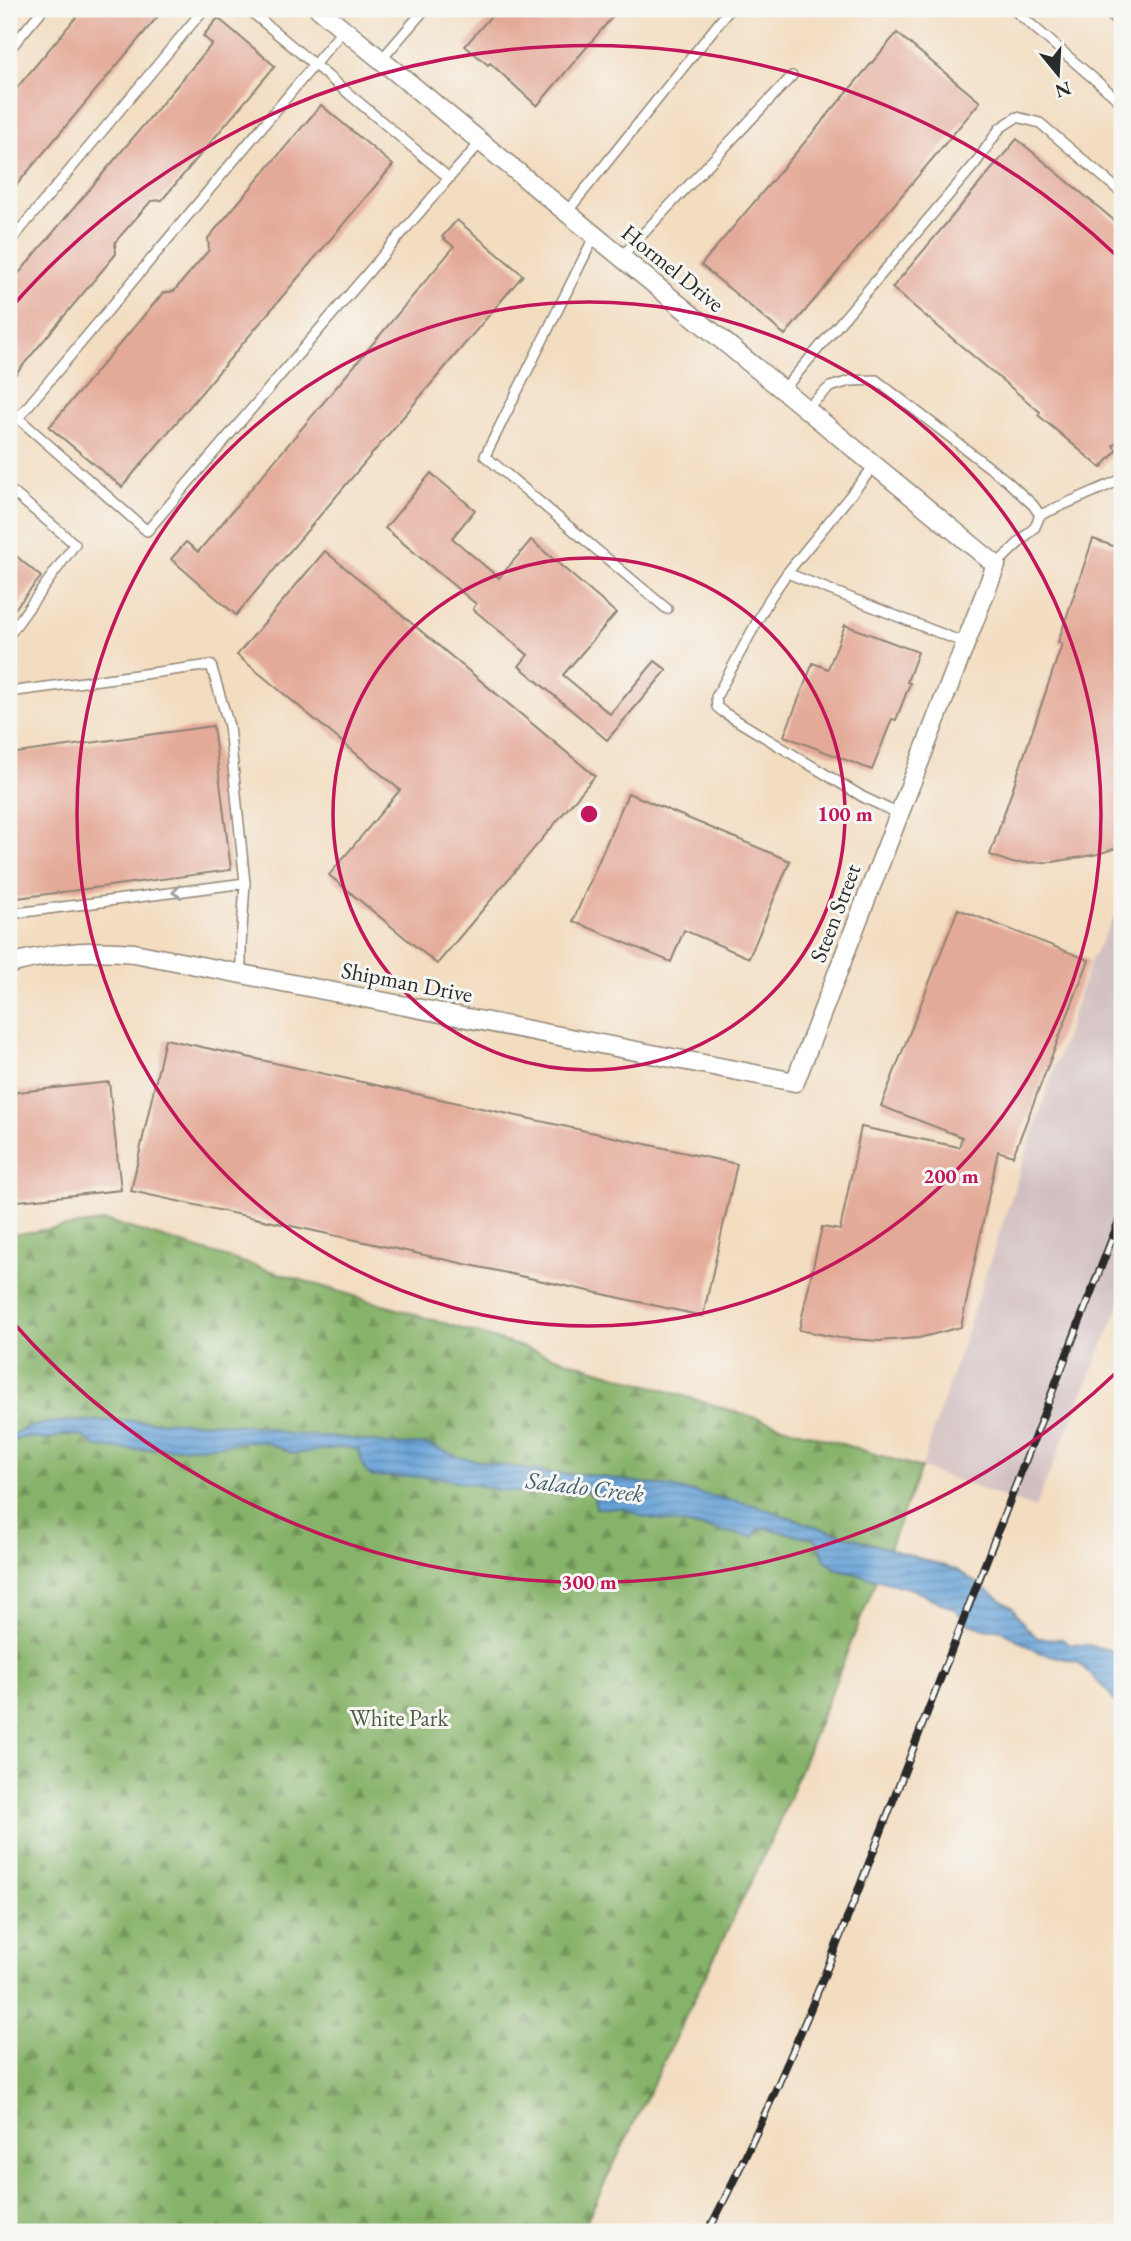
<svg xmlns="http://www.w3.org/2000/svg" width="1131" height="2241" font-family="'EB Garamond',serif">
  <defs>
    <pattern id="forest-firs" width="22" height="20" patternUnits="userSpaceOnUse" patternTransform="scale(1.75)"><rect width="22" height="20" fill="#86b269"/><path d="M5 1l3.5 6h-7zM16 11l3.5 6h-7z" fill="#6e9157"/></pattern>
    <pattern id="water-rules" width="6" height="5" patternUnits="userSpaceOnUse" patternTransform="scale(1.75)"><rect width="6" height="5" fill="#67a2d7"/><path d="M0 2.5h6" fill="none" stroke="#5584af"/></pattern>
  </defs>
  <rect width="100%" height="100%" fill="#f6f6f2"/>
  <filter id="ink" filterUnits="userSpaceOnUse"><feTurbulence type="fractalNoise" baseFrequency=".0143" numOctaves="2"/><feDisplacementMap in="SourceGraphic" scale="14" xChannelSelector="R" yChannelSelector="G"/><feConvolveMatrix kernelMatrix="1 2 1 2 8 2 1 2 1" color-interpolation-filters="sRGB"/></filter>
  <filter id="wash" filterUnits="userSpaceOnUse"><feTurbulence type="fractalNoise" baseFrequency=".00686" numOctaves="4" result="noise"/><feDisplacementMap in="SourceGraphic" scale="28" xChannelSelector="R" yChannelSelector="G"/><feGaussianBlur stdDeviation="1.57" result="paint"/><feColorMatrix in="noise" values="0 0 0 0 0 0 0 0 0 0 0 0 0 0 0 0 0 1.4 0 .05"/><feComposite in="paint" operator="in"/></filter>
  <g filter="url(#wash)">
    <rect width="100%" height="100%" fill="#f3ddc1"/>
    <path fill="#d2bfc0" d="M1122,902v397l-87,209 -114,-40 169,-506z"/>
    <path fill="url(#forest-firs)" stroke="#586e4a" stroke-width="2" d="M107,1221l814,247 -145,362 -195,402h-572v-997z"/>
    <path fill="url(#water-rules)" stroke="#496681" stroke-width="2" d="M106,1420l115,3 43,4 23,7 50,3 59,8 30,-1 36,14 90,16h31l86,13 85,18 61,21 142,44 56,38 13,19 12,11 24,1 7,5 19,1 22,5 12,13v51l-12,-20 -32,-32 -40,-10 -39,-23 -10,1 -20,-6 -13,-14 -44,-21 -77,-21 -10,-8 -9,-21 -51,-11 -7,1 -4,8 -110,-20 -21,-9h-27l-2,-11 -13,-10 -14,3 -10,5 -58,-5 -62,-13h-65l-8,-8 -6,-19 -13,-3 -51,7 -30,-12 -15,-1 -36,5 -76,4 -41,-3 -12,-10 -10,-2h-11l-15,5 -21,-3 -10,2 -8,9v-11c25,-19 66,-15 97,-17z"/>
    <g id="blocks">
      <g fill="#e4aa99">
        <path d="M83,9h81l-155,185v-97z"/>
        <path d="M497,9h122l-82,97 -47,-43 -2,2 -23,-19z"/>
        <path d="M1095,9h27v22z"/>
        <path d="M218,18l57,48 -113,134 -11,1 -36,41 1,12 -107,128v-97l203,-241 -9,-8z"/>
        <path d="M897,33l83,69 -195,233 -84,-70z"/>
        <path d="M321,105l72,60 -271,322 -73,-60 114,-134 11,-2 35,-41 -1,-12z"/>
        <path d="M1017,139l105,88v208l-9,11 4,4 -16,18 -63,-53 2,-3 -148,-124z"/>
        <path d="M457,220l66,55 -287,340 -65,-56 15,-17 12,10 256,-305 -12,-10z"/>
        <path d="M431,473l44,37 -23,28 47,40 32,-38 85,73 -53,62 47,39 45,-53 12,9 -60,70 -88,-74 9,-11 -55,-46 3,-5 -91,-76z"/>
        <path d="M1093,539l29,10v297l-24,8 -45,8 -41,1 -22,-8 72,-211 -4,-2z"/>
        <path d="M9,550l32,27 -32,39z"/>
        <path d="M325,551l270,225 -158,188 -108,-89 71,-85 -163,-135z"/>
        <path d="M845,625l73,27 -11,30 3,1 -14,37 -4,-1 -20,51 -88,-34 29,-73 15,6z"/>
        <path d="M213,726l18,144 -222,29v-145z"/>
        <path d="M628,793l162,68 -41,97 -65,-28 -13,32 -98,-41z"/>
        <path d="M958,909l131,51 -76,196 -15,-5 -37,176 -42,11 -41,3 -38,-3 -41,-8 23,-103 18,3 21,-103 98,20 3,-10 -81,-31z"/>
        <path d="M165,1039l572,125 -34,152 -572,-125z"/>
        <path d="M109,1082l12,108 -112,12v-109z"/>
      </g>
    </g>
  </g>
  <g filter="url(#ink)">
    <use href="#blocks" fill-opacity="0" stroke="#8f8476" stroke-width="2"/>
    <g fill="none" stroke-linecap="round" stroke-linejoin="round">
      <g stroke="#8f8476" stroke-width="12">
        <g id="service">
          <path d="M248,9l201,169 32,-36"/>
          <path d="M1013,9l109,94"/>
          <path d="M9,50l34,-41"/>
          <path d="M381,60l44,-51"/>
          <path d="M567,212l163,-203"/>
          <path d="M595,235l-110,221 182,153"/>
          <path d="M9,243l195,-234"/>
          <path d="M621,257l171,-181"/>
          <path d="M783,390l192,-226 25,-36 17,-11 23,6 82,70"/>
          <path d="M806,408l24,-21 20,-6 26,-1 131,101 26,24 7,10 -5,12 -39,38"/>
          <path d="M9,411l9,7 326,-389"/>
          <path d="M18,418l129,113 302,-353"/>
          <path d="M875,465l-88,108 -17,25 -54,99 1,10 6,5 140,85 36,17"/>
          <path d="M9,489l66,55 -66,91"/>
          <path d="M1040,515l78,-34 4,-4"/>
          <path d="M787,573l178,70"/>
          <path d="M9,692l202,-27 18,61 16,157 -4,62v29"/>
          <path d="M9,914l236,-31"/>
        </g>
      </g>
      <g stroke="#8f8476" stroke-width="21">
        <path id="minor" d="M9,964c41,-11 82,-15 125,-11l661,129 201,-517 -677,-556"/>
      </g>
      <use href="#service" stroke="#fff" stroke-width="9"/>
      <use href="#minor" stroke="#fff" stroke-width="18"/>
      <g stroke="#2b2b2b" stroke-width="8">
        <path id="rail" d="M708,2232c85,-165 150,-341 217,-514 65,-169 132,-336 197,-505"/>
      </g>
      <use href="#rail" stroke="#f6f6f2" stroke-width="5" stroke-dasharray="16" stroke-linecap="butt"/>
    </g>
    <defs><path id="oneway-chevron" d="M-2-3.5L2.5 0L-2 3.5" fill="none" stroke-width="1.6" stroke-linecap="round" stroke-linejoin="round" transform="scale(1.75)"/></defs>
    <use stroke="#a0a0a0" href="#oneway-chevron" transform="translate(177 892) rotate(173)"/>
  </g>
  <g fill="none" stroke="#c2185b" stroke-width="3.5">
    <circle cx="589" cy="814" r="256"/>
    <circle cx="589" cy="814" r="512"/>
    <path d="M1118 1371A768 768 0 0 1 9 1318M9 310A768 768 0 0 1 1118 257"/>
  </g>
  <g text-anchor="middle" stroke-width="6" stroke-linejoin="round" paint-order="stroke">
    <g font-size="23" fill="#2b2b2b" stroke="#f6f6f2">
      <text transform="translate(673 268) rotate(39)" y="8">Hormel Drive</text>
      <text transform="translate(835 913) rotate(-69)" y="8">Steen Street</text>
      <text transform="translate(407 982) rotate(11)" y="8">Shipman Drive</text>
    </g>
    <g font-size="23" fill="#515c42" stroke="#f6f6f2">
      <text x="399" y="1726">White Park</text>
    </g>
    <g font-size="24" font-style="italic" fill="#435b70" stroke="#f6f6f2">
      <text transform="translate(585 1487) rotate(7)" y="8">Salado Creek</text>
    </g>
  </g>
  <circle cx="589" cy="814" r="10" fill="#c2185b" stroke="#f6f6f2" stroke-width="3.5"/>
  <g font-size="21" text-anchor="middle" font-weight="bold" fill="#c2185b" stroke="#f6f6f2" stroke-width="6" stroke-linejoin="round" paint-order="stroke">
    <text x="845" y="821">100 m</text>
    <text x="951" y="1183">200 m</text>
    <text x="589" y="1589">300 m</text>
  </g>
  <rect width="1131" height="2241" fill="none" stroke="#f6f6f2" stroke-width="35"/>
  <g transform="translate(1058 74) rotate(162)" stroke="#f6f6f2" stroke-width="5" paint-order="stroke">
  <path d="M0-5L12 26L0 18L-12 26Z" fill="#2b2b2b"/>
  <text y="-10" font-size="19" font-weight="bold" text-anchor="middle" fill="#2b2b2b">N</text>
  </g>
</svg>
